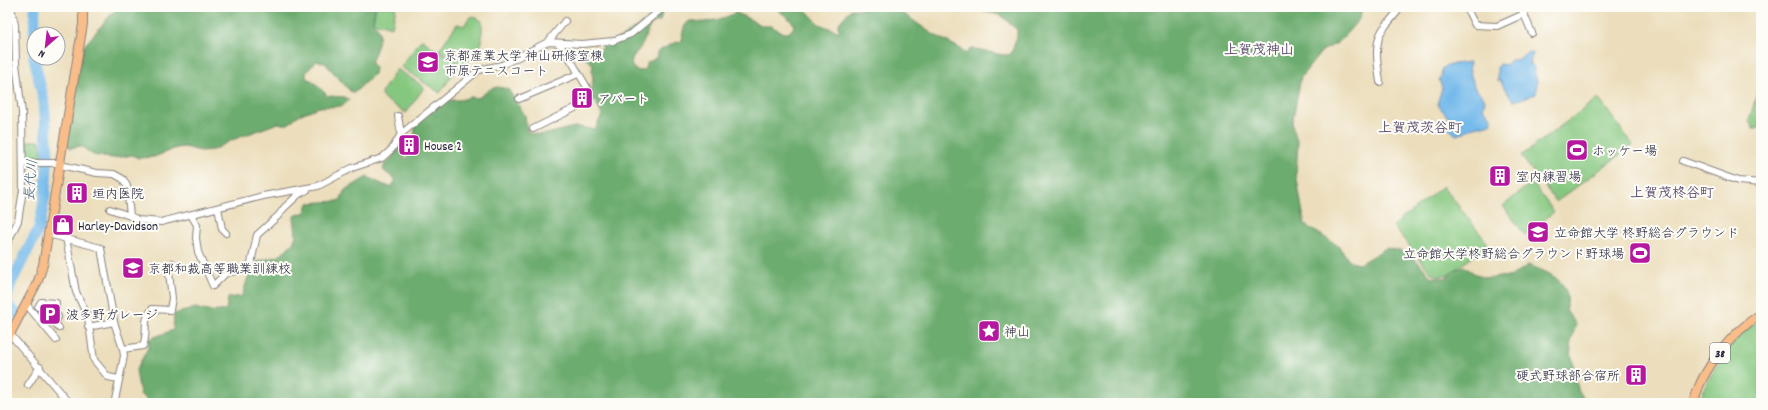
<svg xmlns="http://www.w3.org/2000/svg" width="1768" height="410" font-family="Dekko,'Klee One',sans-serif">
  <rect width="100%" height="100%" fill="#fdfcf7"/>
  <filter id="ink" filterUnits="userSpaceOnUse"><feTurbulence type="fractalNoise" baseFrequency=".025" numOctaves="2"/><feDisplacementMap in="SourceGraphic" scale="8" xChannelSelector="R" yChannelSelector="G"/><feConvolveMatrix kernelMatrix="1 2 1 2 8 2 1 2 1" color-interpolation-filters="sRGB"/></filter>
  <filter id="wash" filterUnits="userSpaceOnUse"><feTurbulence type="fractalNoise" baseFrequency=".012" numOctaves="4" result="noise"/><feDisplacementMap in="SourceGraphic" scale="16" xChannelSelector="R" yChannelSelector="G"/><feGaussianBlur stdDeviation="0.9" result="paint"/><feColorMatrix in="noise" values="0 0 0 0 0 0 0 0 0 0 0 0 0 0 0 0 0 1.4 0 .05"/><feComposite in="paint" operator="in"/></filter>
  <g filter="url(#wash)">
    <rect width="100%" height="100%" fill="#ecdebc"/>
    <g fill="#85c77f" stroke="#54745d">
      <path d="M376,7h20l-4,20 -19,-5z"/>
      <path d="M473,16l9,5v22l-17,24 -26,-17 18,-26 7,2 4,-7z"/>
      <path d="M422,40l37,25 -19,28 -39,-26 18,-25z"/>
      <path d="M397,69l26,17v3l-17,24 -23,-15 -2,-5z"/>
      <path d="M1761,79v49h-8l-4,-7z"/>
      <path d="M1598,98l35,47 -77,57 -35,-46z"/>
      <path d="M27,141h13l3,19h-16z"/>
      <path d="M1532,182l22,30 -29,23 -22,-29z"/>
      <path d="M1443,186l46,59 -41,30 -11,1 -6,-3 -38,-47z"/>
      <path d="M1761,320v83h-62c9,-29 34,-69 62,-83z"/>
    </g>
    <g fill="#6cac6e" stroke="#476754">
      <path d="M126,7h249l-2,16c13,9 2,28 -2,40l4,5 -1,6 -20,19 -4,-2 -25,-28 -9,-2 -10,12v5l7,3 15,15 17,1 4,3c-9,12 -24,3 -35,9 -5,2 -11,4 -15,6 -10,6 -7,12 -21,8l-46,17 -19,10 -13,1 -15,-4 -9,1 -22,9 -16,1 -5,-3 -19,3 -10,-1 -11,-2 -12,-9 -11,2 -3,-3 2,-12v-13l6,-18 3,-27 6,-29 29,-34z"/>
      <path d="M774,7h29l16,17 21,8 -2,-6 2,-4 11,-13h12l3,-2h26l5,2 34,24 30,16 6,5 3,-5c14,-1 30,9 41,5l6,-17v-7l-16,-15 -17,-3 -8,-5h386l-2,11 -21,24 -17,9 -21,26 -9,47 6,20 -2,30 9,51 32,20 14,17 8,2 27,-16c26,4 29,10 45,29l15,1 8,-8 10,-4c7,5 15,12 24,12 8,1 12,-3 22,-1l18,-12c23,8 45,17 38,45l10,14 -6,22 8,43 8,14h-1435l-11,-9 -4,-24 13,-24v-7l24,-9 1,-16 22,-6c9,4 21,4 30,2l2,-12 14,-2 9,-28 8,-7 20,-5 14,-13 3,-7 -2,-20 11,-4 3,-9 30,-2 3,-2 3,-8 23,-14 17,8 7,2 5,-7 -13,-10 2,-7 6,-4 9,-18 5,18 4,-4h6l-1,-4 1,-27 24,-18 11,-6h10l11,-3 7,1 14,-10 5,-1 11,2 17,26 2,16c14,9 35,-3 49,-4 7,0 12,2 19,2l7,-14 -5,-10 1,-4h-3l-5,-4v-5l3,-11 -1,-10 1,-7 -20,-14 14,4 15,-5 1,-4 10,-2 46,-31 3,1 -2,8c-3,1 -6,1 -8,3 -6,6 -6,14 -10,21 -4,7 -10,10 -11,19l3,5 5,2 5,-1 3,-7 9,-5 1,-6 15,-8 9,-3c2,-6 1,-13 6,-18 5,-5 12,0 18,-1 7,-1 26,-5 30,-10l28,14h8l12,7h5l5,-4 1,-5 -7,-7z"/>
    </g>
    <g fill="#74baeb" stroke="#4b6e93">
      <path d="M1529,52l4,2 -4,10 4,2 4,15 -1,13 -22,7 -8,-10 -6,-11 -2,1 -1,-14 2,-3 7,1 5,-5c9,1 11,-4 18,-8z"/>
      <path d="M1470,62c-3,9 3,15 4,25l9,9 2,5 -2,6 8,10 1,6c-6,4 -12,2 -18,4 -7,2 -11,7 -18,8l-11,-10 3,-3v-5l-11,-13 5,-16 -3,-8 2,-2 1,-10 12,-4z"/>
    </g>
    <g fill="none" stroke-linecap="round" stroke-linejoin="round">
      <g stroke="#74baeb" stroke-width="11">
        <path d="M34,55l1,-48"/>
        <path d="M7,299l4,-16 28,-55 6,-32 3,-41 -4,-53 -10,-44"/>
        <path d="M7,303l3,5 6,5"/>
      </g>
    </g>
  </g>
  <g filter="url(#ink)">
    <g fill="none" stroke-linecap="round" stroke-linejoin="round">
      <g stroke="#87807c" stroke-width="8">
        <g id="minor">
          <path d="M1466,7l9,18 22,1 27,-12"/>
          <path d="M1521,7l11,26"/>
          <path d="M548,42l17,-21"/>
          <path d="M1380,82c-2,-16 -7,-38 3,-53 6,-7 12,-14 18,-22"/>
          <path d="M519,99l59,-25"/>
          <path d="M398,116l3,18"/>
          <path d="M533,129l54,-27 1,-13 -19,-32 -11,-14"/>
          <path d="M1683,161l55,20 23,2"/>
          <path d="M24,163h36"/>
          <path d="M60,165l37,8 17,1 9,5 4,7 3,30 8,4 23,2 102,-26 55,-10 34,-18 30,-10 10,-9 9,-15 78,-64 23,-5 46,-23 34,2 31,-3 18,-7 33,-27"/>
          <path d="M218,208l4,21 4,4"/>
          <path d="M110,209l20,7"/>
          <path d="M191,215l6,10 -1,13 2,14 15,34 13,-13 19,-4 6,-6 6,-28 22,-20 5,-7 15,-14 8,-4"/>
          <path d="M48,234l53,14 13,74 9,27 1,7 -9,44 1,3"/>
          <path d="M66,238l10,54 12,25 6,43 14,17 11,2"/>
          <path d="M7,244l11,-23 5,-31 -1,-77 -6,-50 -1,-38 -4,-18"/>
          <path d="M26,304l30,36"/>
          <path d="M40,305l19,23"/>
          <path d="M38,307l3,-5 15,1"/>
          <path d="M50,317h8"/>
          <path d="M88,327l26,-5"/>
          <path d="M7,333l3,1 59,69"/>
          <path d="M123,349l20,-3c6,-15 -2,-24 9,-37l18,1 2,-12 -4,-33 4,-2"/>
          <path d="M28,385l12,-18"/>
        </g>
      </g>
      <g stroke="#87807c" stroke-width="10">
        <g id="major">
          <path d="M7,340l31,-59 5,-16 40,-241v-17"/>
          <path d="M1694,403c6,-32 39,-72 67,-89"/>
        </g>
      </g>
      <use href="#minor" stroke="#fff" stroke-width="6"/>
      <use href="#major" stroke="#f8bd89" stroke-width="8"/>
    </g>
  </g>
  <defs>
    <g id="university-square" transform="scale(1.15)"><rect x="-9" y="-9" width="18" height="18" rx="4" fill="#b5179e" stroke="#fdfcf7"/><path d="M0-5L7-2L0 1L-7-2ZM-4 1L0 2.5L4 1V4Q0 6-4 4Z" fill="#fff"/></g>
    <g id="building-square" transform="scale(1.15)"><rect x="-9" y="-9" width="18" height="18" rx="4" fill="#b5179e" stroke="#fdfcf7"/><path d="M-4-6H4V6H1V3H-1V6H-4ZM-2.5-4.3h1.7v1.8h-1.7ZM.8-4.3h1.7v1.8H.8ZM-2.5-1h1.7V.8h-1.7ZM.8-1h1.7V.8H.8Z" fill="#fff"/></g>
    <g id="stadium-square" transform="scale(1.15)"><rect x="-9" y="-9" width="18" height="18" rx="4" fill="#b5179e" stroke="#fdfcf7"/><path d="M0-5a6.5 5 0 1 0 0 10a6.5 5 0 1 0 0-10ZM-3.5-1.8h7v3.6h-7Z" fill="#fff"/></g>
    <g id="shop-square" transform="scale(1.15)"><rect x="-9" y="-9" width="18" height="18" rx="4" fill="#b5179e" stroke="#fdfcf7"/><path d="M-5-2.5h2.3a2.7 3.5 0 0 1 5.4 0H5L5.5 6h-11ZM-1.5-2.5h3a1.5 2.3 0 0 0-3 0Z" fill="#fff"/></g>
    <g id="school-square" transform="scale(1.15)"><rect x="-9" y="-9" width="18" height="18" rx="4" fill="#b5179e" stroke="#fdfcf7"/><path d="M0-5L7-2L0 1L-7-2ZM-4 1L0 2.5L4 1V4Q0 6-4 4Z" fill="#fff"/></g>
    <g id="parking-square" transform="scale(1.15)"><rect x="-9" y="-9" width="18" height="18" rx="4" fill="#b5179e" stroke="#fdfcf7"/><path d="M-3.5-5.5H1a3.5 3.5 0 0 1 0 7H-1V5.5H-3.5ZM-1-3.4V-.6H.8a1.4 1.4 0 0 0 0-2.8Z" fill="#fff"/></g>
    <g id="sight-square" transform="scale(1.15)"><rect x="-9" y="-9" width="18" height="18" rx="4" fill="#b5179e" stroke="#fdfcf7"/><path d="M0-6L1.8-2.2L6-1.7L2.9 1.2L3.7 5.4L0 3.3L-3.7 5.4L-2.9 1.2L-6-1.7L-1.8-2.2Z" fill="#fff"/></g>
  </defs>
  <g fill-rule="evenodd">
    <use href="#university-square" x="428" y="62"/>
    <use href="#building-square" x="582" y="98"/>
    <use href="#building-square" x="409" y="145"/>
    <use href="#stadium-square" x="1577" y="150"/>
    <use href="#building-square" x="1500" y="176"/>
    <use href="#building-square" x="77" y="193"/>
    <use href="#shop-square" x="63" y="225"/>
    <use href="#university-square" x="1538" y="232"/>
    <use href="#stadium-square" x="1640" y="253"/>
    <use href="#school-square" x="133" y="268"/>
    <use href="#parking-square" x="50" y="314"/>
    <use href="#sight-square" x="989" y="331"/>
    <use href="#building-square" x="1636" y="375"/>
  </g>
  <g text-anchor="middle" stroke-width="4" stroke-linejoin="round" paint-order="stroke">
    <rect fill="#fdfcf7" stroke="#646373" stroke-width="1" x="1710" y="343" width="20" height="20" rx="3"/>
    <g font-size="12" font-weight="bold" fill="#22223b">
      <text x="1720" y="357">38</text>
    </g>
    <g font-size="13" fill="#22223b" stroke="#fdfcf7" text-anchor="start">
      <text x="444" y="60">京都産業大学 神山研修室棟<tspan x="444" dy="15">市原テニスコート</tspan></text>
      <text x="598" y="103">アパート</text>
      <text x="424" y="150">House 2</text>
      <text x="1592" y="155">ホッケー場</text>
      <text x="1516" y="181">室内練習場</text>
      <text x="92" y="198">垣内医院</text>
      <text x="78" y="230">Harley-Davidson</text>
      <text x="1554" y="237">立命館大学 柊野総合グラウンド</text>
      <text x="1624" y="258" text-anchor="end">立命館大学柊野総合グラウンド野球場</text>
      <text x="148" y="273">京都和裁高等職業訓練校</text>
      <text x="66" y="319">波多野ガレージ</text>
      <text x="1004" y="336">神山</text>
      <text x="1620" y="380" text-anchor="end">硬式野球部合宿所</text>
    </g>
    <g font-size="14" font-weight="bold" fill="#5b4f71" stroke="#fdfcf7">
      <text x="1259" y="54">上賀茂神山</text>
      <text x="1420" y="132">上賀茂茨谷町</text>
      <text x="1672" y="197">上賀茂柊谷町</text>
    </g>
    <g font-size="14" font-style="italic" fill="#3f5779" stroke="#fdfcf7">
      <text transform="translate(30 180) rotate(-85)" y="5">長代川</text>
    </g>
  </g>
  <rect width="1768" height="410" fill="none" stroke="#fdfcf7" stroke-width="24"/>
  <g transform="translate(46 46) rotate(208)"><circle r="19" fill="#fdfcf7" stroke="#a5a5ac"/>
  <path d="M0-3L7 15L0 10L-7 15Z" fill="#b5179e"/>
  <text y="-6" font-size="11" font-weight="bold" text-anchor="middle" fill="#22223b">N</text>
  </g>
</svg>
